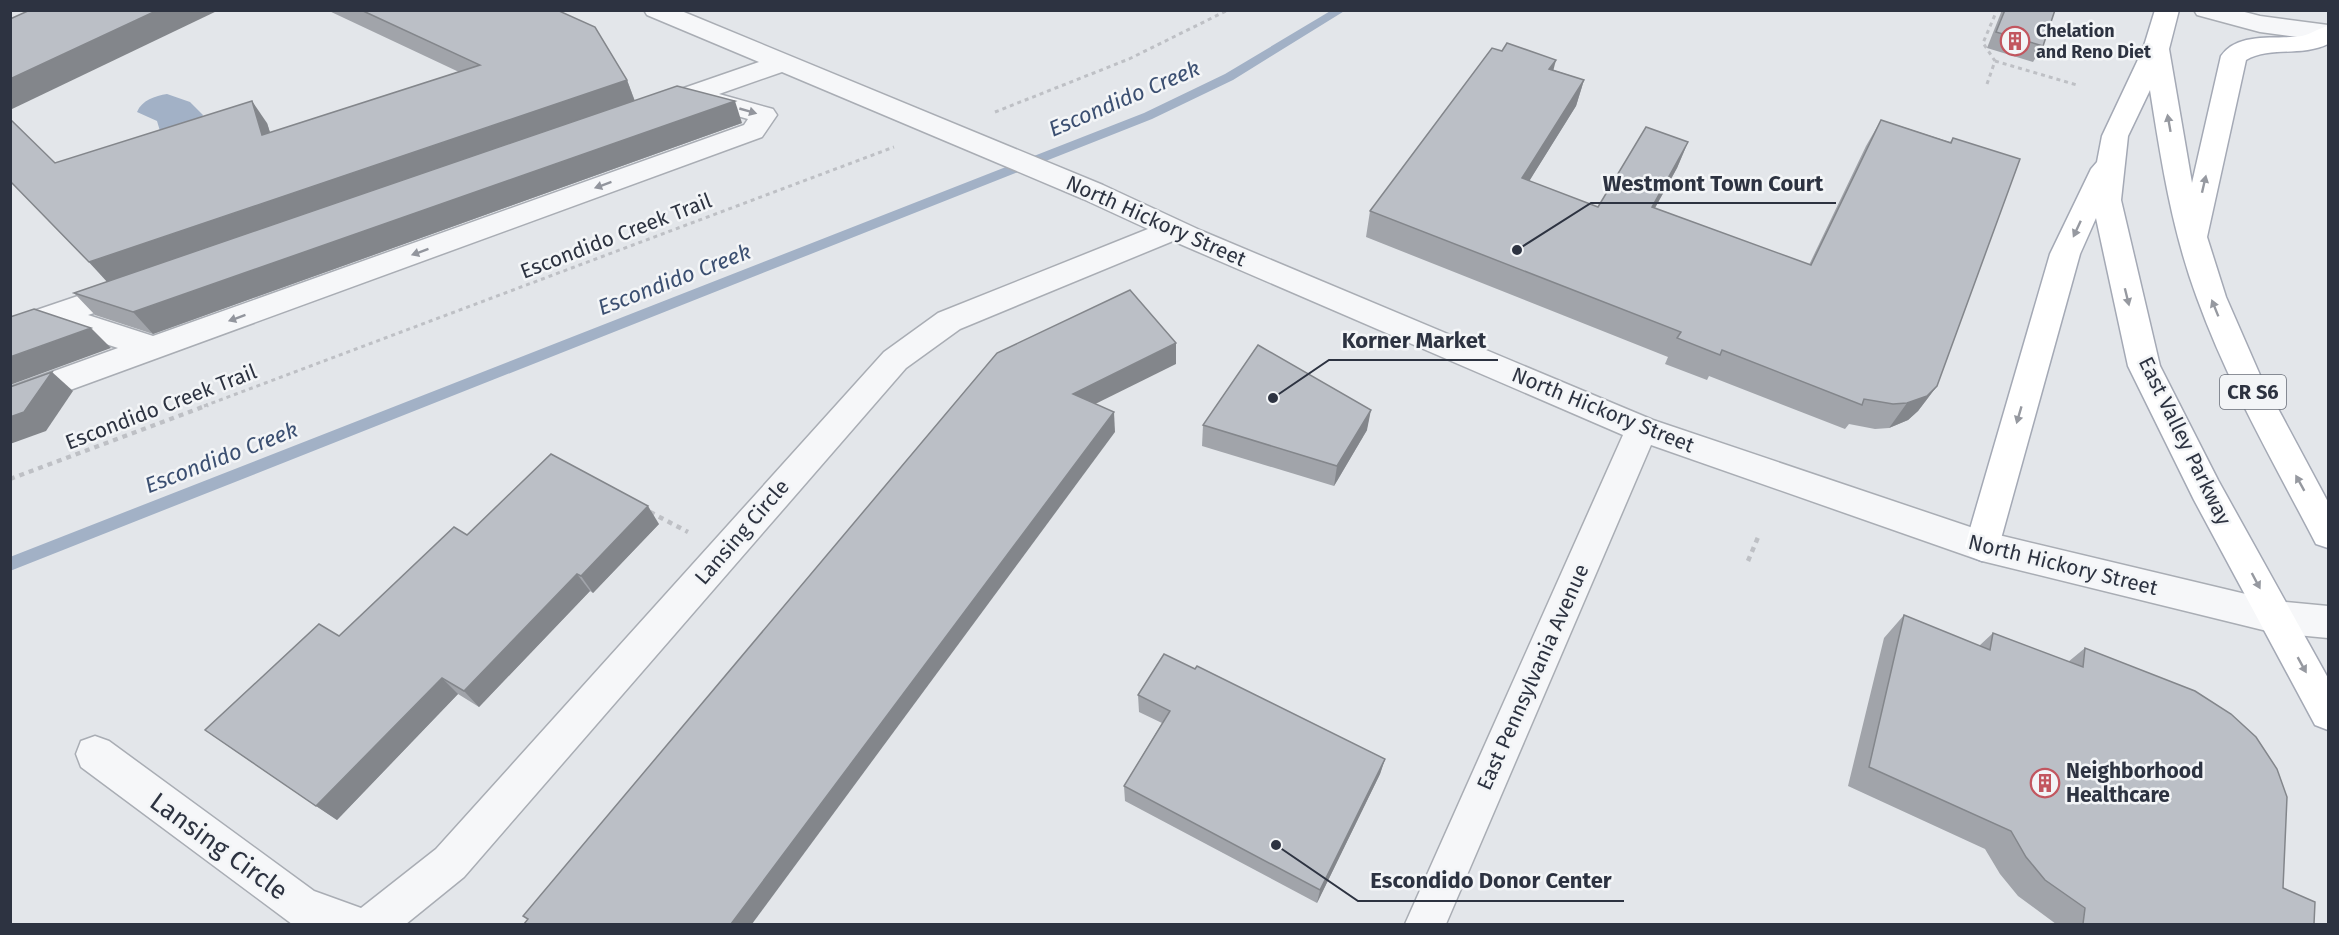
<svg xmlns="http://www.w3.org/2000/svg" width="2339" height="935" font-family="'Fira Sans',sans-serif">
  <rect width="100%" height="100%" fill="#e3e6ea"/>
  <path fill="#a2b1c6" d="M167,94l23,8 13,13 -1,2 -42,14 -3,-10 -20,-9c5,-12 18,-16 30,-18z"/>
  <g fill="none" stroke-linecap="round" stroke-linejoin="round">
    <path fill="#a2b1c6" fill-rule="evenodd" d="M1332,10h14l-113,70 -81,39 -1142,452v-14l1134,-444 81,-39z"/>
    <g stroke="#a9adb4" stroke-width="3">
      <g id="minor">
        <path d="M644,10h35l424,175 99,46 451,189 329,111 293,70 53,5v32l-53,-5 -293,-72 -331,-116 -205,479h-41l218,-489 -450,-194 -213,88 -54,39 -442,509 -58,47h-114l-211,-157 -5,-13 5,-13 14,-5 14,5 205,150 47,17 75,-59 448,-497 54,-39 210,-84 -65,-30 -301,-127 -63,22 54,15 4,6 -15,22 -752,275v-25l108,-39 -64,-21 -44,15v-23l118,-40 11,3 4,8 -4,8 -51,17 65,21 591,-211 4,-6 -56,-16 -14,-1 -4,-6 4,-6 81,-28 -112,-47z"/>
        <path d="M2194,10h43l23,6 68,9v16l-68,-9 -63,-17z"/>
      </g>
    </g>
    <g stroke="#a4a9b5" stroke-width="3">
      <path id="major" d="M2155,10h24l-10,39 23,134 29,-127c17,-25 56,-16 81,-20 9,-2 17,-8 26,-10v18c-26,13 -58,2 -82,16l-39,177 19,60 34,78 68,127v46l-12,-4c-42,-81 -88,-160 -119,-246 -25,-67 -36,-138 -47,-208l-22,46 -7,64 39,166 58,114 110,198v52l-13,-5 -121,-225 -66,-134 -32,-148 -16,36 -81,292 -5,10 -12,5 -12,-5 -5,-10 85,-292 41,-85 6,-7 5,-26 41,-87z"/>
    </g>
    <g stroke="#bec0c5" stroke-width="3" stroke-dasharray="4 4" stroke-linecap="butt">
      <path d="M2049,25l43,13"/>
      <path d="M1995,61l82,24"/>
      <path d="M1987,84l8,-23 -12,-18 14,-33"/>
      <path d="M995,112l134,-53 99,-49"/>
      <path d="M204,406l690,-259"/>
    </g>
    <g stroke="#bec0c5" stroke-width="4.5" stroke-dasharray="5 5" stroke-linecap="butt">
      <path d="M10,479l198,-74"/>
      <path d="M650,512l38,20"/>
      <path d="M1748,561l11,-26"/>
    </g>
    <use href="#minor" fill="#f6f7f9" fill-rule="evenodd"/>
    <use href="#major" fill="#fff" fill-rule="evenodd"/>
  </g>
  <g fill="#a1a4aa">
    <path d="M327,10h230l70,70 8,21 107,22 -589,211 -58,-19 -21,-22 34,-11 -98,-101 45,-18 212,-40 3,10 189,-61z"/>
    <path d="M2002,10h53l-12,36 -10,16 -46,-14z"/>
    <path d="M1502,51l52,19 30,10 -8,26 -47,75 69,26 90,-65 -11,26 -22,40 154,57 57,-119 15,-26 69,22 3,-4 -16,248 -19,25 -10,9 -19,8 -14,1 -26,-5 -4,5 -136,-53 -2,4 -42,-16 3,-7 -302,-120 4,-26z"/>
    <path d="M1203,425l164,5 -33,56 -132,-40z"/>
    <path d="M659,524l-66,69 -3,-2 -111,116 -21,-13 -121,126 -132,-90 134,-94 128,-101z"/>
    <path d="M1904,615l75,31 14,-13 75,29 17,-14 229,276h-258l-38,-28 -18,-22 -15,-25 -137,-63 36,-148z"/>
    <path d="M1195,669l190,90 -5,15 -63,129 -192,-102 -1,-15 38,-63 -23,-11 -1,-17z"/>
  </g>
  <g fill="#83868b">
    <path d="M158,10h61l-209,100v-31z"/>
    <path d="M1556,60l-7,27v-18z"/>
    <path d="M627,80l8,22 -527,181 -19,-21z"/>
    <path d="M1584,80l-8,26 -61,98 7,-26z"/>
    <path d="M252,101l15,22 11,34 -16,-22z"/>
    <path d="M735,101l7,22 -589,211 -20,-22z"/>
    <path d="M1688,142l-11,26 -36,65 11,-26z"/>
    <path d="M91,328l20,20 -101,37v-28z"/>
    <path d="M1176,343v21l-101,50 -2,-20z"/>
    <path d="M52,372l21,19 -27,40 -36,13v-27z"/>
    <path d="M1937,386l-19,25 -10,9 -19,8 18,-25z"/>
    <path d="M1371,410l-4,20 -33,56 3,-20z"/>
    <path d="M1114,412l1,20 -363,492h-21z"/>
    <path d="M648,506l11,18 -66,69 -12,-17z"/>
    <path d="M577,574l13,17 -111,116 -15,-16z"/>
    <path d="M442,678l16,16 -121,126 -21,-14z"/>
    <path d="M1385,759l-5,15 -63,129 3,-13z"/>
  </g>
  <g fill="#bbbfc6" stroke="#83868b" stroke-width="1.5">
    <path d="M30,10h128l-148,69v-60z"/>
    <path d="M361,10h196l38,17 32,53 -538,182 -79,-81v-62l45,44 197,-62 10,34 218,-70z"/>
    <path d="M2005,10h50l-12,36 -47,-14z"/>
    <path d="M1507,43l49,17 -7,9 35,11 -62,98 76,29 48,-80 42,15 -36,65 159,58 70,-145 70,23 2,-5 67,21 -83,227 -10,10 -20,7 -14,1 -29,-5 -2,6 -140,-55 -2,5 -43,-17 4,-6 -311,-121 122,-163 10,3z"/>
    <path d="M677,86l58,15 -602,211 -59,-19z"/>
    <path d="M1130,290l46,53 -103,51 41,18 -383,512h-207l4,-5 -5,-3 474,-563z"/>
    <path d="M34,309l57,19 -81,29v-40z"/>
    <path d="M1258,345l113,65 -34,56 -134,-41z"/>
    <path d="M52,372l-28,40 -14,5v-30z"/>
    <path d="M551,454l97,52 -67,70 -4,-2 -113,117 -22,-13 -126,128 -111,-76 114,-106 20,12 115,-109 13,8z"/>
    <path d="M1904,615l86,35 3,-17 90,34 2,-19 110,43 36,23 25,23 21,32 10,28 -4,91 32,14 -1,22h-231l2,-16 -40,-28 -19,-23 -15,-26 -142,-64z"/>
    <path d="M1164,654l31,15 2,-3 188,93 -65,131 -196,-104 46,-75 -32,-16z"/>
  </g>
  <defs><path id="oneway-solid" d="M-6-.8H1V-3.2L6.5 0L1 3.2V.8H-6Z" transform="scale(1.5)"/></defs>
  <g fill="#92959d">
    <use href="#oneway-solid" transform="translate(748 111) rotate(16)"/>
    <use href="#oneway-solid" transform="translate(603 185) rotate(160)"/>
    <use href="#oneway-solid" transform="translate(420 252) rotate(160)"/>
    <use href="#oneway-solid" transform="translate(237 318) rotate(160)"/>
  </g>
  <g fill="#9699a0">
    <use href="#oneway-solid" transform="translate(2169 123) rotate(-100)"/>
    <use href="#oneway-solid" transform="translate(2204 184) rotate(-77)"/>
    <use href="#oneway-solid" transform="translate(2077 229) rotate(115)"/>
    <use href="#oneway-solid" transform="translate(2127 297) rotate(76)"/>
    <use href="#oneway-solid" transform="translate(2215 308) rotate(-112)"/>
    <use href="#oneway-solid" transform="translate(2019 415) rotate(106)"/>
    <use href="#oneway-solid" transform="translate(2300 483) rotate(-119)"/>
    <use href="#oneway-solid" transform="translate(2256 581) rotate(62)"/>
    <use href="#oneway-solid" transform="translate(2302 665) rotate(61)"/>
  </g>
  <defs>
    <g id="building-ring" transform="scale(1.5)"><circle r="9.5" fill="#f3f5f7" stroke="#c2565f" stroke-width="1.5"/><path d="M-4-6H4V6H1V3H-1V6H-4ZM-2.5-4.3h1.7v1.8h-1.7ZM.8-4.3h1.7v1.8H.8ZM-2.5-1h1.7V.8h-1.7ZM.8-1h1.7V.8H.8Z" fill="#c2565f"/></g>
  </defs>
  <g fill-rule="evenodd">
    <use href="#building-ring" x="2015" y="41"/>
    <use href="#building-ring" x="2045" y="783"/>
  </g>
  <g text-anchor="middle" stroke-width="5" stroke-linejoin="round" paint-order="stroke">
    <g font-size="18" font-weight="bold" fill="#2d3341" stroke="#f3f5f7" text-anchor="start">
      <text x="2036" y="37">Chelation<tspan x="2036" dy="21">and Reno Diet</tspan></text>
    </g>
    <rect fill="#f3f5f7" stroke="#686d78" stroke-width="1.5" x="2220" y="375" width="66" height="34" rx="4.5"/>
    <g font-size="20" font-weight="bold" fill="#2d3341">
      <text x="2253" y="399">CR S6</text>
    </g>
    <g font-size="21" fill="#2d3341" stroke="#f3f5f7">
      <text transform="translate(1156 221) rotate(24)" y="7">North Hickory Street</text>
      <text transform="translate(616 236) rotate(-21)" y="7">Escondido Creek Trail</text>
      <text transform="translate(161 407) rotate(-21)" y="7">Escondido Creek Trail</text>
      <text transform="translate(1603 410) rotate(22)" y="7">North Hickory Street</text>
      <text transform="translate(2185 441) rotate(64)" y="7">East Valley Parkway</text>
      <text transform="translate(742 532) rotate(-49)" y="7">Lansing Circle</text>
      <text transform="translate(2063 565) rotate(14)" y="7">North Hickory Street</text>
      <text transform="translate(1533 677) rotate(-66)" y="7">East Pennsylvania Avenue</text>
    </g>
    <g font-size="21" font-weight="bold" fill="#2d3341" stroke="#f3f5f7" text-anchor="start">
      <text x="2066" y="778">Neighborhood<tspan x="2066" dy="24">Healthcare</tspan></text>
    </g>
    <g font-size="22" font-style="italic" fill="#3b4f71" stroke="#f3f5f7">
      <text transform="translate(1124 98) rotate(-23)" y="8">Escondido Creek</text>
      <text transform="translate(674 279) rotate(-21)" y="8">Escondido Creek</text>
      <text transform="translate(221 457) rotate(-21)" y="8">Escondido Creek</text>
    </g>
    <g font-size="26" fill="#2d3341" stroke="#f3f5f7">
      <text transform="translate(219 846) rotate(36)" y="9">Lansing Circle</text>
    </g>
  </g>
  <path fill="none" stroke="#2d3341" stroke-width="2" d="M1517 250L1591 203H1836M1273 398L1329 360H1498M1276 845L1358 901H1624"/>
  <g fill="#2d3341" stroke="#f3f5f7" stroke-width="2">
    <circle cx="1517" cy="250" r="6"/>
    <circle cx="1273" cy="398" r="6"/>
    <circle cx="1276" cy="845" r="6"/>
  </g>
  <g font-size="22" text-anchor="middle" font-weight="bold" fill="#2d3341" stroke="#f3f5f7" stroke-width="5" stroke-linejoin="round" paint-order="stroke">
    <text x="1713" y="191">Westmont Town Court</text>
    <text x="1414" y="348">Korner Market</text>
    <text x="1491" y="888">Escondido Donor Center</text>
  </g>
  <rect width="2339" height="935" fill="none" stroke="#2d3341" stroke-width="24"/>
</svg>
